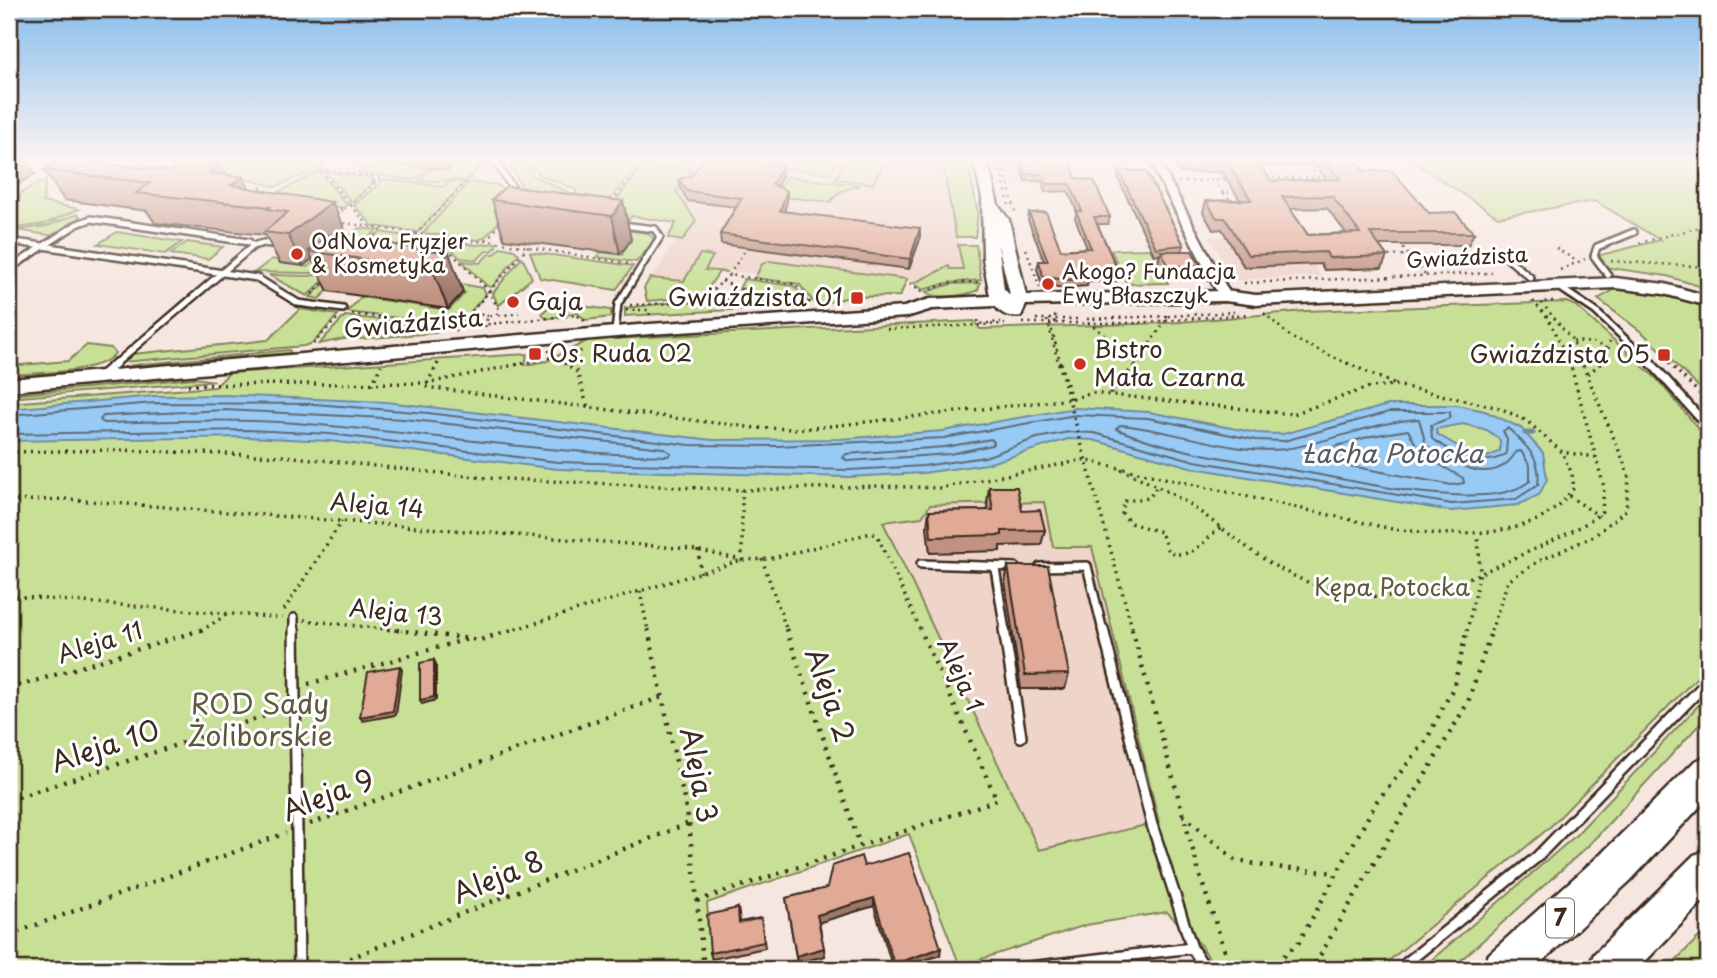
<svg xmlns="http://www.w3.org/2000/svg" width="1717" height="978" font-family="'Playpen Sans',sans-serif">
  <rect width="100%" height="100%" fill="#f6e6e0"/>
  <filter id="ink" filterUnits="userSpaceOnUse"><feTurbulence type="fractalNoise" baseFrequency=".0143" numOctaves="2"/><feDisplacementMap in="SourceGraphic" scale="14" xChannelSelector="R" yChannelSelector="G"/><feConvolveMatrix kernelMatrix="1 2 1 2 8 2 1 2 1" color-interpolation-filters="sRGB"/></filter>
  <g filter="url(#ink)">
    <g fill="#efd4ca">
      <path d="M651,159h291l25,120 -107,5 -168,-16 -8,13 -32,-3 38,-59 -53,-42z"/>
      <path d="M1005,159h37l2,27 -32,-1z"/>
      <path d="M1295,235l26,41 -87,4 -25,-43z"/>
      <path d="M1044,502l48,45 68,275 -121,29 -156,-329 39,-5 8,-12z"/>
    </g>
    <g fill="#c8e096" stroke="#82855a" stroke-width="2" fill-rule="evenodd">
      <path d="M164,159h167l-11,9 -44,19 -25,-7 -68,-6z"/>
      <path d="M461,159l24,1 -18,20c-18,-2 -30,3 -48,1l14,-13 17,2z"/>
      <path d="M507,159h17l10,17 36,17 -40,10z"/>
      <path d="M529,159h114l-37,46 -28,-7 -3,-9 -35,-14 -11,-12z"/>
      <path d="M648,159h5l-2,4 2,4 39,2 -16,22 20,30 -14,20 -14,-3 8,-15 -44,-7 -6,7 -15,-16z"/>
      <path d="M750,159h88l-7,14 -84,-9z"/>
      <path d="M845,159h41l-13,25 -37,-5z"/>
      <path d="M942,159h25l11,54 -3,24h-19z"/>
      <path d="M1409,159h299v130l-41,-13 -63,-9 -7,-11 63,-16 -65,-39 -97,16z"/>
      <path d="M376,161l54,7 -15,12 -53,-7 8,-7 18,-1 -14,-2z"/>
      <path d="M319,171l28,34 -3,3 -69,-14z"/>
      <path d="M324,171l49,7 -1,3h3l-23,21z"/>
      <path d="M786,177h3l71,8 -19,6 -11,11 -54,-6z"/>
      <path d="M46,179l-3,23 36,7 -34,15 -35,5 12,-37z"/>
      <path d="M384,179l59,8 7,-6 15,1 -47,50 -45,-6 -19,-21z"/>
      <path d="M469,182l30,3 14,23 -29,30 -6,2 -55,-7z"/>
      <path d="M77,214l3,2 -1,3 -25,17 -37,-6 30,-4z"/>
      <path d="M558,221l90,12 7,7 -19,22 -39,-5 4,-5 21,3 9,-16z"/>
      <path d="M359,228l18,2 -41,39 -26,4 -55,-1 17,-13 35,8 20,-18 7,1z"/>
      <path d="M117,232l65,10 -17,12 -67,-10z"/>
      <path d="M380,232l33,5 -38,36 -30,1 -26,25 -9,-2z"/>
      <path d="M452,241l24,4 20,-2v4l-4,4h-6l-9,9 -17,-2 -13,-13z"/>
      <path d="M187,242l36,5 -15,12 -37,-5z"/>
      <path d="M958,245h18l5,35 -34,3 -24,7 -9,-7 35,-17 1,3h13z"/>
      <path d="M501,247l13,3 5,4 -27,33 -5,-1 -25,-25 18,2 9,-9h6z"/>
      <path d="M1150,249l18,34 -41,1 -16,-34z"/>
      <path d="M530,252l103,14 -17,24 -76,-12z"/>
      <path d="M700,254l13,2 -8,14 23,2h-9l-16,24 -56,5 -3,-13 6,-10 34,3z"/>
      <path d="M522,257l10,21 -34,28 -5,-13z"/>
      <path d="M769,261l138,18 -7,17 -50,1 -34,8 -17,-21 -44,-6 7,-14z"/>
      <path d="M333,272l-26,24 -38,-21 40,1z"/>
      <path d="M744,279l50,7 8,10 -67,3 2,-4 13,-2v-5l-11,1z"/>
      <path d="M455,283l28,5 3,6 -27,31 -112,-13 14,-15 88,13 16,-17 -16,-3z"/>
      <path d="M980,283l-2,7c-12,6 -41,10 -52,2l25,-8z"/>
      <path d="M1612,288l34,2 62,16v90l-64,-62 -46,-35 14,-8z"/>
      <path d="M804,298l5,5 -4,3 -180,10v-8l70,-8 31,3z"/>
      <path d="M555,302l56,8v7l-25,3 -9,-7 -31,6 -4,-6z"/>
      <path d="M1566,302l10,4 81,73 51,61v226l-158,161 -171,142h-163l-16,-25 -33,-32 -81,13 -126,41 -51,-132 -202,69 5,66h-703v-566l206,-16 14,-14 298,-19 -2,11 22,-4 42,-21 385,-19 6,8 188,-6 137,-12zM1044,502l9,45h39l67,275 -120,28 -156,-328 39,-5 8,-12z"/>
      <path d="M300,309l38,6 -25,28 -9,3 -181,16 10,-8 135,-14z"/>
      <path d="M345,316l86,9 5,8 -77,6v-3l-40,8z"/>
      <path d="M87,345l24,3 4,5c-11,20 -83,20 -106,22v-9l59,-5z"/>
      <path d="M289,350l2,3 -167,14 9,-2z"/>
      <path d="M194,378l21,3 -206,17v-3z"/>
      <path d="M1708,695v20l-120,131 -137,123h-30l153,-132z"/>
      <path d="M1708,928v41h-41z"/>
    </g>
    <path fill="#97caf4" stroke="#728a9e" stroke-width="2" fill-rule="evenodd" d="M225,395l161,7 327,38 127,-1 103,-8 132,-23 74,4 108,21 26,1 105,-29h69l28,6 36,17 22,25 4,26 -8,16 -21,10 -67,6 -257,-43 -101,-28 -25,-1 -81,25 -64,9 -74,4 -291,-8 -229,-28 -81,-4 -239,4v-32l145,-13zM1463,424l24,6 13,10v11l-12,6 -20,-5 -31,-18 -1,-5z"/>
    <g fill="none" stroke-linecap="round" stroke-linejoin="round">
      <g stroke="#606a74" stroke-width="2">
        <path d="M225,410l179,9 259,29 8,5 -3,3c-121,-2 -240,-23 -361,-32 -68,-6 -136,-3 -203,-1l-4,-3 3,-4z"/>
        <path d="M9,415l146,-12 160,1 113,9 262,32 87,1 167,-8 132,-23 72,3 108,22 28,1 105,-29h61v6l-19,7 1,14c23,15 48,31 74,15l1,-15 -4,-8 5,-3c18,18 34,29 30,57l-22,14 -64,5 -257,-43 -101,-28 -25,-1 -32,6 -52,19 -62,9 -74,4 -291,-8 -228,-28 -82,-4 -239,4"/>
        <path d="M1419,419l7,26c27,19 68,44 90,7l5,-1 9,15v15c-13,10 -28,13 -45,14 -60,3 -122,-12 -181,-23 -62,-11 -129,-19 -188,-43l4,-4c51,4 115,30 164,24 46,-6 88,-27 135,-30z"/>
        <path d="M1408,430l13,24 42,24 1,5 -12,2 -145,-27 2,-4 62,-18z"/>
        <path d="M991,439l3,3 -2,3 -42,9 -101,7 -6,-3 3,-4 99,-7z"/>
      </g>
      <path stroke="#728a9e" stroke-width="5" d="M1525,433h8"/>
      <g stroke="#3b2a1e" stroke-width="10">
        <g id="lane-far2">
          <path d="M493,159l23,34"/>
          <path d="M9,241l248,37 41,25 45,6"/>
          <path d="M253,246l10,-3 16,2"/>
          <path d="M1507,258l24,20"/>
          <path d="M9,269l68,-45 14,-5 158,23 4,4 -139,119"/>
          <path d="M1608,275l-14,-19 3,-9 37,-15"/>
          <path d="M1559,287l36,24 58,54"/>
          <path d="M615,332l3,-28 42,-67 -5,-8 -33,-4"/>
        </g>
      </g>
      <g stroke="#3b2a1e" stroke-width="12">
        <g id="lane-far1">
          <path d="M1651,363l57,64"/>
          <path d="M101,376l15,-13"/>
          <path d="M921,564l94,3"/>
          <path d="M1040,567l47,-1 16,65"/>
          <path d="M995,568l10,63"/>
          <path d="M294,618v13"/>
        </g>
      </g>
      <g stroke="#3b2a1e" stroke-width="14">
        <g id="lane">
          <path d="M294,629l5,340"/>
          <path d="M1004,629l17,108"/>
          <path d="M1103,629l49,196 40,123"/>
          <path d="M1012,969l180,-21 14,21"/>
          <path d="M1399,969l138,-112 171,-176"/>
        </g>
      </g>
      <g stroke="#3b2a1e" stroke-width="5">
        <path id="street" d="M1149,159h9l73,137 -2,2h-8l-2,-2z"/>
      </g>
      <g stroke="#3b2a1e" stroke-width="5">
        <path id="secondary" d="M973,159h14l11,46 11,15 17,75 199,-4 31,4 359,-17 50,6 43,12v10l-44,-12 -49,-6 -359,17 -31,-4 -199,4 -5,11c-11,2 -19,-1 -26,-10l-63,3 -26,8 -256,17 -641,57v-12l641,-55 254,-17 26,-8 60,-3 -7,-37 -1,-62zM998,244l12,51 -6,-6z"/>
      </g>
      <g stroke="#3b2a1e" stroke-width="5">
        <g id="highway">
          <path d="M1708,756v42l-78,83 -96,88h-51l6,-15 113,-101 93,-92z"/>
          <path d="M1708,850v46l-70,73h-50l6,-15 100,-99z"/>
        </g>
      </g>
      <g stroke="#3b2a1e" stroke-width="2.5" stroke-dasharray="2 4.5" stroke-linecap="butt">
        <path d="M162,159l15,12"/>
        <path d="M332,159l35,6 -11,9"/>
        <path d="M998,159l11,46"/>
        <path d="M1002,159l14,56"/>
        <path d="M1309,165l9,12"/>
        <path d="M320,169l62,8 -38,32"/>
        <path d="M321,171l48,55"/>
        <path d="M1220,172l5,7"/>
        <path d="M1266,178l62,-1"/>
        <path d="M1215,180l8,13 12,-1"/>
        <path d="M1178,182l52,-3"/>
        <path d="M255,192l7,-5"/>
        <path d="M1223,193l11,10"/>
        <path d="M612,202l34,-43"/>
        <path d="M333,208l11,1 -9,9"/>
        <path d="M1324,208l8,4"/>
        <path d="M337,222l139,20 10,-2 144,24"/>
        <path d="M438,239l48,49 13,21 -3,7 23,-3"/>
        <path d="M486,240l15,-17"/>
        <path d="M1399,243l27,33"/>
        <path d="M1639,243l69,-18"/>
        <path d="M365,244l17,-15"/>
        <path d="M1556,248l22,14"/>
        <path d="M402,249l82,-86"/>
        <path d="M1026,249l14,39"/>
        <path d="M1382,256l26,-1"/>
        <path d="M1611,261l97,6"/>
        <path d="M1560,270l25,-11"/>
        <path d="M729,275l15,-23"/>
        <path d="M722,281l23,10"/>
        <path d="M910,283l14,10"/>
        <path d="M1244,283l248,-10"/>
        <path d="M931,289l18,-6 29,-1"/>
        <path d="M312,294l14,-14"/>
        <path d="M704,299l25,-24 66,9 17,21"/>
        <path d="M726,301l13,-10"/>
        <path d="M1533,301l15,17 23,47"/>
        <path d="M1553,301l-12,1 32,39 10,24"/>
        <path d="M630,305l176,-8"/>
        <path d="M626,310h23l1,8"/>
        <path d="M474,313l14,3"/>
        <path d="M1264,313l28,25 59,27"/>
        <path d="M352,314l109,13 116,-12 9,7"/>
        <path d="M1055,315l1,6 -6,2 11,42"/>
        <path d="M1036,319h41"/>
        <path d="M1087,319l82,-3"/>
        <path d="M978,320v4l23,-2"/>
        <path d="M1047,320l12,45"/>
        <path d="M1088,322l50,40"/>
        <path d="M1023,323h112l114,-9"/>
        <path d="M485,327l3,-11h8"/>
        <path d="M887,329l118,-5"/>
        <path d="M455,331l76,-88"/>
        <path d="M1573,341l21,2 14,6"/>
        <path d="M313,344l24,-25"/>
        <path d="M549,350l1,8 17,7"/>
        <path d="M1123,351h24"/>
        <path d="M437,365l1,-3"/>
        <path d="M516,365l70,-15"/>
        <path d="M1135,365l34,-49 65,-4"/>
        <path d="M1599,365l7,-6 4,-18"/>
      </g>
      <g stroke="#3b2a1e" stroke-width="3.5" stroke-dasharray="2 5" stroke-linecap="butt">
        <path d="M438,363l-13,24 331,41 48,1 267,-30 22,-6 200,21 77,-27 26,-2 104,23 27,13 35,31 33,5"/>
        <path d="M564,363l13,9 11,36"/>
        <path d="M1059,363l74,268"/>
        <path d="M1061,363l10,36"/>
        <path d="M1347,363l47,21"/>
        <path d="M1669,363l39,39"/>
        <path d="M1588,374l13,-11"/>
        <path d="M188,385l240,-2 96,-20"/>
        <path d="M372,385l9,-20"/>
        <path d="M1110,394l27,-31"/>
        <path d="M9,452l109,-2 166,6 201,22 257,12 136,-4 61,2 145,-28 308,69 47,5 52,-2 26,-5 23,-8 19,-13 15,-18 -2,-14 -10,-22"/>
        <path d="M1121,469c22,11 46,21 66,34 29,19 54,42 83,60 84,51 153,38 238,-2 23,-11 77,-32 94,-50l2,-24 -34,-124"/>
        <path d="M1156,488l-7,10 -25,3 -2,12 8,10 31,9 7,20c26,8 33,-10 52,-24"/>
        <path d="M1569,496l30,20"/>
        <path d="M9,501l55,-2 627,50 51,11v-70"/>
        <path d="M698,550l3,23"/>
        <path d="M762,559l25,72"/>
        <path d="M640,591l8,40"/>
        <path d="M9,596l273,22"/>
        <path d="M284,610l58,-89"/>
        <path d="M304,620l98,11"/>
        <path d="M201,631l25,-16"/>
        <path d="M509,631l233,-71 27,-1 102,-26 6,2 44,96"/>
        <path d="M1467,631l13,-59 -2,-37"/>
        <path d="M1491,631l17,-50 31,-20 55,-25 32,-26 3,-31 -4,-14 -43,-102"/>
      </g>
      <g stroke="#3b2a1e" stroke-width="4.5" stroke-dasharray="2.5 7" stroke-linecap="butt">
        <path d="M387,629l93,11 35,-11"/>
        <path d="M648,629l41,194 15,146"/>
        <path d="M786,629l74,216"/>
        <path d="M1132,629l68,247 31,93"/>
        <path d="M308,684l160,-45"/>
        <path d="M9,689l195,-60"/>
        <path d="M9,800l274,-90"/>
        <path d="M1183,815l51,44 30,7 72,7"/>
        <path d="M310,824l352,-127"/>
        <path d="M697,901l300,-101 -77,-171"/>
        <path d="M9,935l277,-102"/>
        <path d="M323,969l366,-146"/>
        <path d="M1270,969l29,-27 78,-141 49,-60 28,-55 13,-57"/>
        <path d="M1308,969l7,-5 153,-262 24,-73"/>
      </g>
      <use href="#lane-far2" stroke="#fff" stroke-width="5"/>
      <use href="#lane-far1" stroke="#fff" stroke-width="7"/>
      <use href="#lane" stroke="#fff" stroke-width="9"/>
      <use href="#street" fill="#fff" fill-rule="evenodd"/>
      <use href="#secondary" fill="#fff" fill-rule="evenodd"/>
      <use href="#highway" fill="#fff" fill-rule="evenodd"/>
    </g>
    <g fill="#c19281" stroke="#3b2a1e" stroke-width="2" fill-rule="evenodd">
      <path d="M389,159h72l-12,11 -58,-7z"/>
      <path d="M1173,159h83l15,22 56,-1 -12,-15 -49,1 -5,-7h93l10,12 65,42 45,20 -6,12h-89l8,11 -5,12 -58,2 -3,-6 -77,3 -22,-38 -9,1 -10,-18 3,-11 34,-1 -18,-28 -42,1zM1327,208l19,25 -38,2 -18,-26z"/>
      <path d="M1022,160l54,18 34,39 -2,7h-11l22,49 -2,8 -29,1 -1,4 -25,2 -20,-4 -5,-15 2,-8h5l-16,-41 1,-7 32,37 26,-2 -12,-30 2,-7 -9,-20 -23,1 -3,-11h-17l-4,-14z"/>
      <path d="M221,164l5,11 17,2 5,11 98,44 -6,5 109,16 14,39 -15,17 -120,-18 -16,-32 -9,7 -23,-3 -15,-28 -110,-12 -8,-12 -83,-11 -20,-30 127,1z"/>
      <path d="M782,166v10l-5,10 10,5v10l-3,10 136,28 -11,30 -188,-25 -1,-10 16,-27 -48,-6 -7,-12 -2,-10z"/>
      <path d="M1119,171l65,74 -2,6 18,14 -4,12 -30,1 -8,-15 2,-9 -6,1 -36,-77z"/>
      <path d="M492,200l131,1 8,39 -11,14 -116,-15z"/>
      <path d="M989,487l33,24 23,19 -4,15 -41,1v5l-70,2 -3,-26 2,-16 59,-1 -1,-7z"/>
      <path d="M1008,566l61,108 -4,15h-44l-16,-107z"/>
      <path d="M864,866l76,89 -41,14h-6l-19,-63 -55,16 6,34 -28,7 -11,-65 41,-10z"/>
      <path d="M738,908l2,14 21,-4 4,30 -53,11 -2,-6z"/>
    </g>
    <g fill="#9d7769" stroke="#3b2a1e" stroke-width="2">
      <path d="M9,159h16l10,15 -26,16z"/>
      <path d="M445,159h16l-12,11z"/>
      <path d="M221,164l11,21 11,-8 15,28 -22,-11 -11,9 -17,-30z"/>
      <path d="M782,166v10l-9,18 -1,-10z"/>
      <path d="M787,191v10l-6,20 -1,-10z"/>
      <path d="M623,201l8,39 -11,14 -8,-38z"/>
      <path d="M332,202l14,30 -26,21 -11,-2 3,8 -9,7 -15,-31z"/>
      <path d="M920,228v11l-11,30 1,-10z"/>
      <path d="M449,253l14,39 -15,17 -15,-39z"/>
      <path d="M434,660l2,4v36l-14,4 -2,-4z"/>
      <path d="M400,666l2,4 -6,45 -33,6 -3,-4z"/>
      <path d="M874,898v8l-56,17 -1,-8z"/>
      <path d="M824,948l1,8 -28,7 -1,-7z"/>
      <path d="M941,948l-1,7 -41,14h-5v-5z"/>
    </g>
    <g fill="#e0aa96" stroke="#3b2a1e" stroke-width="2" fill-rule="evenodd">
      <path d="M61,159l110,12 17,-11 33,4 -13,9 35,4 -12,8 101,17 -44,33 -24,-3 24,-20 -21,-3 3,-2 -134,-14 14,-10 -106,-13z"/>
      <path d="M703,159h20l59,7 -10,18 15,7 -7,20 140,17 -10,31 -190,-25 22,-36 -55,-7 -8,-12 12,-3z"/>
      <path d="M1070,159l6,19 18,3 16,36h-16l25,56 -32,2 1,4 -24,1 -21,-4 -4,-15h9l-19,-48 17,-1 15,38 30,-2 -15,-37h6l-12,-27h-23l-4,-10h-17l-4,-14z"/>
      <path d="M1182,159h74l15,22 69,-2 -16,-20h30l10,12h28l37,42 26,-1 19,21h-104l17,23 -58,2 -3,-6 -78,3 -23,-37h-8l-11,-17 45,-1 -25,-40 -42,2zM1332,196l28,37 -52,2 -26,-38z"/>
      <path d="M1119,171h27l38,74 -28,3z"/>
      <path d="M506,186l117,15 -11,15 -120,-16z"/>
      <path d="M327,235l122,18 -16,17 -124,-19z"/>
      <path d="M1161,251h31l8,14 -31,2z"/>
      <path d="M989,487h28l5,24 18,-1 5,20 -43,1v4l-71,2 -2,-26 64,-1z"/>
      <path d="M1008,566h40l21,108 -44,1z"/>
      <path d="M434,660v37l-14,3v-37z"/>
      <path d="M400,666l-7,45 -33,6 8,-45z"/>
      <path d="M909,853l32,95 -47,16 -20,-66 -57,17 7,33 -28,8 -10,-58 41,-10 5,-22 29,-10 3,10z"/>
      <path d="M738,908l1,15 22,-5 3,24 -54,11 -3,-38z"/>
      <path d="M1065,964l3,5h-15z"/>
    </g>
  </g>
  <linearGradient id="sky" x2="0" y2="1"><stop stop-color="#87bded"/><stop offset="0.54" stop-color="#fbf4f1"/><stop offset="1" stop-color="#fbf4f1" stop-opacity="0"/></linearGradient>
  <rect width="1717" height="296" fill="url(#sky)"/>
  <g fill="#c8321e" stroke="#fff" stroke-width="2.5">
    <circle cx="297" cy="254" r="7"/>
    <circle cx="1048" cy="284" r="7"/>
    <rect x="850" y="291" width="14" height="14" rx="3.5"/>
    <circle cx="513" cy="302" r="7"/>
    <rect x="528" y="347" width="14" height="14" rx="3.5"/>
    <rect x="1657" y="348" width="14" height="14" rx="3.5"/>
    <circle cx="1080" cy="364" r="7"/>
  </g>
  <g text-anchor="middle" stroke-width="6" stroke-linejoin="round" paint-order="stroke">
    <g font-size="21" fill="#3b2a1e" stroke="#fff" text-anchor="start">
      <text x="311" y="249">OdNova Fryzjer<tspan x="311" dy="24">&amp; Kosmetyka</tspan></text>
      <text x="1062" y="279">Akogo? Fundacja<tspan x="1062" dy="24">Ewy Błaszczyk</tspan></text>
    </g>
    <g font-size="21" fill="#3b2a1e" stroke="#fff">
      <text transform="translate(1467 258) rotate(-3)" y="7">Gwiaździsta</text>
    </g>
    <rect fill="#fff" stroke="#766a62" stroke-width="2" x="1546" y="898.5" width="28" height="39" rx="5"/>
    <g font-size="23" font-weight="bold" fill="#3b2a1e">
      <text x="1560" y="926">7</text>
    </g>
    <g font-size="24" fill="#3b2a1e" stroke="#fff" text-anchor="start">
      <text x="843" y="306" text-anchor="end">Gwiaździsta 01</text>
      <text x="527" y="310">Gaja</text>
      <text x="1094" y="358">Bistro<tspan x="1094" dy="28">Mała Czarna</tspan></text>
      <text x="549" y="362">Os. Ruda 02</text>
      <text x="1650" y="363" text-anchor="end">Gwiaździsta 05</text>
    </g>
    <g font-size="24" fill="#3b2a1e" stroke="#fff">
      <text transform="translate(413 324) rotate(-5)" y="8">Gwiaździsta</text>
      <text transform="translate(377 506) rotate(5)" y="8">Aleja 14</text>
      <text transform="translate(396 613) rotate(6)" y="8">Aleja 13</text>
      <text transform="translate(100 643) rotate(-17)" y="8">Aleja 11</text>
      <text transform="translate(960 675) rotate(66)" y="8">Aleja 1</text>
    </g>
    <g font-size="24" fill="#5e583c" stroke="#fff">
      <text x="1392" y="596">Kępa Potocka</text>
    </g>
    <g font-size="26" font-style="italic" fill="#575a5e" stroke="#fff">
      <text x="1393" y="463">Łacha Potocka</text>
    </g>
    <g font-size="28" fill="#3b2a1e" stroke="#fff">
      <text transform="translate(830 695) rotate(71)" y="10">Aleja 2</text>
      <text transform="translate(105 746) rotate(-18)" y="10">Aleja 10</text>
      <text transform="translate(699 775) rotate(79)" y="10">Aleja 3</text>
      <text transform="translate(328 795) rotate(-21)" y="10">Aleja 9</text>
      <text transform="translate(498 877) rotate(-22)" y="10">Aleja 8</text>
    </g>
    <g font-size="28" fill="#5e583c" stroke="#fff">
      <text x="260" y="714">ROD Sady<tspan x="260" dy="32">Żoliborskie</tspan></text>
    </g>
  </g>
  <rect width="1717" height="978" fill="none" stroke="#fff" stroke-width="35"/>
  <rect x="18" y="18" width="1682" height="943" fill="none" stroke="#3b2a1e" stroke-width="2.5" filter="url(#ink)"/>
</svg>
